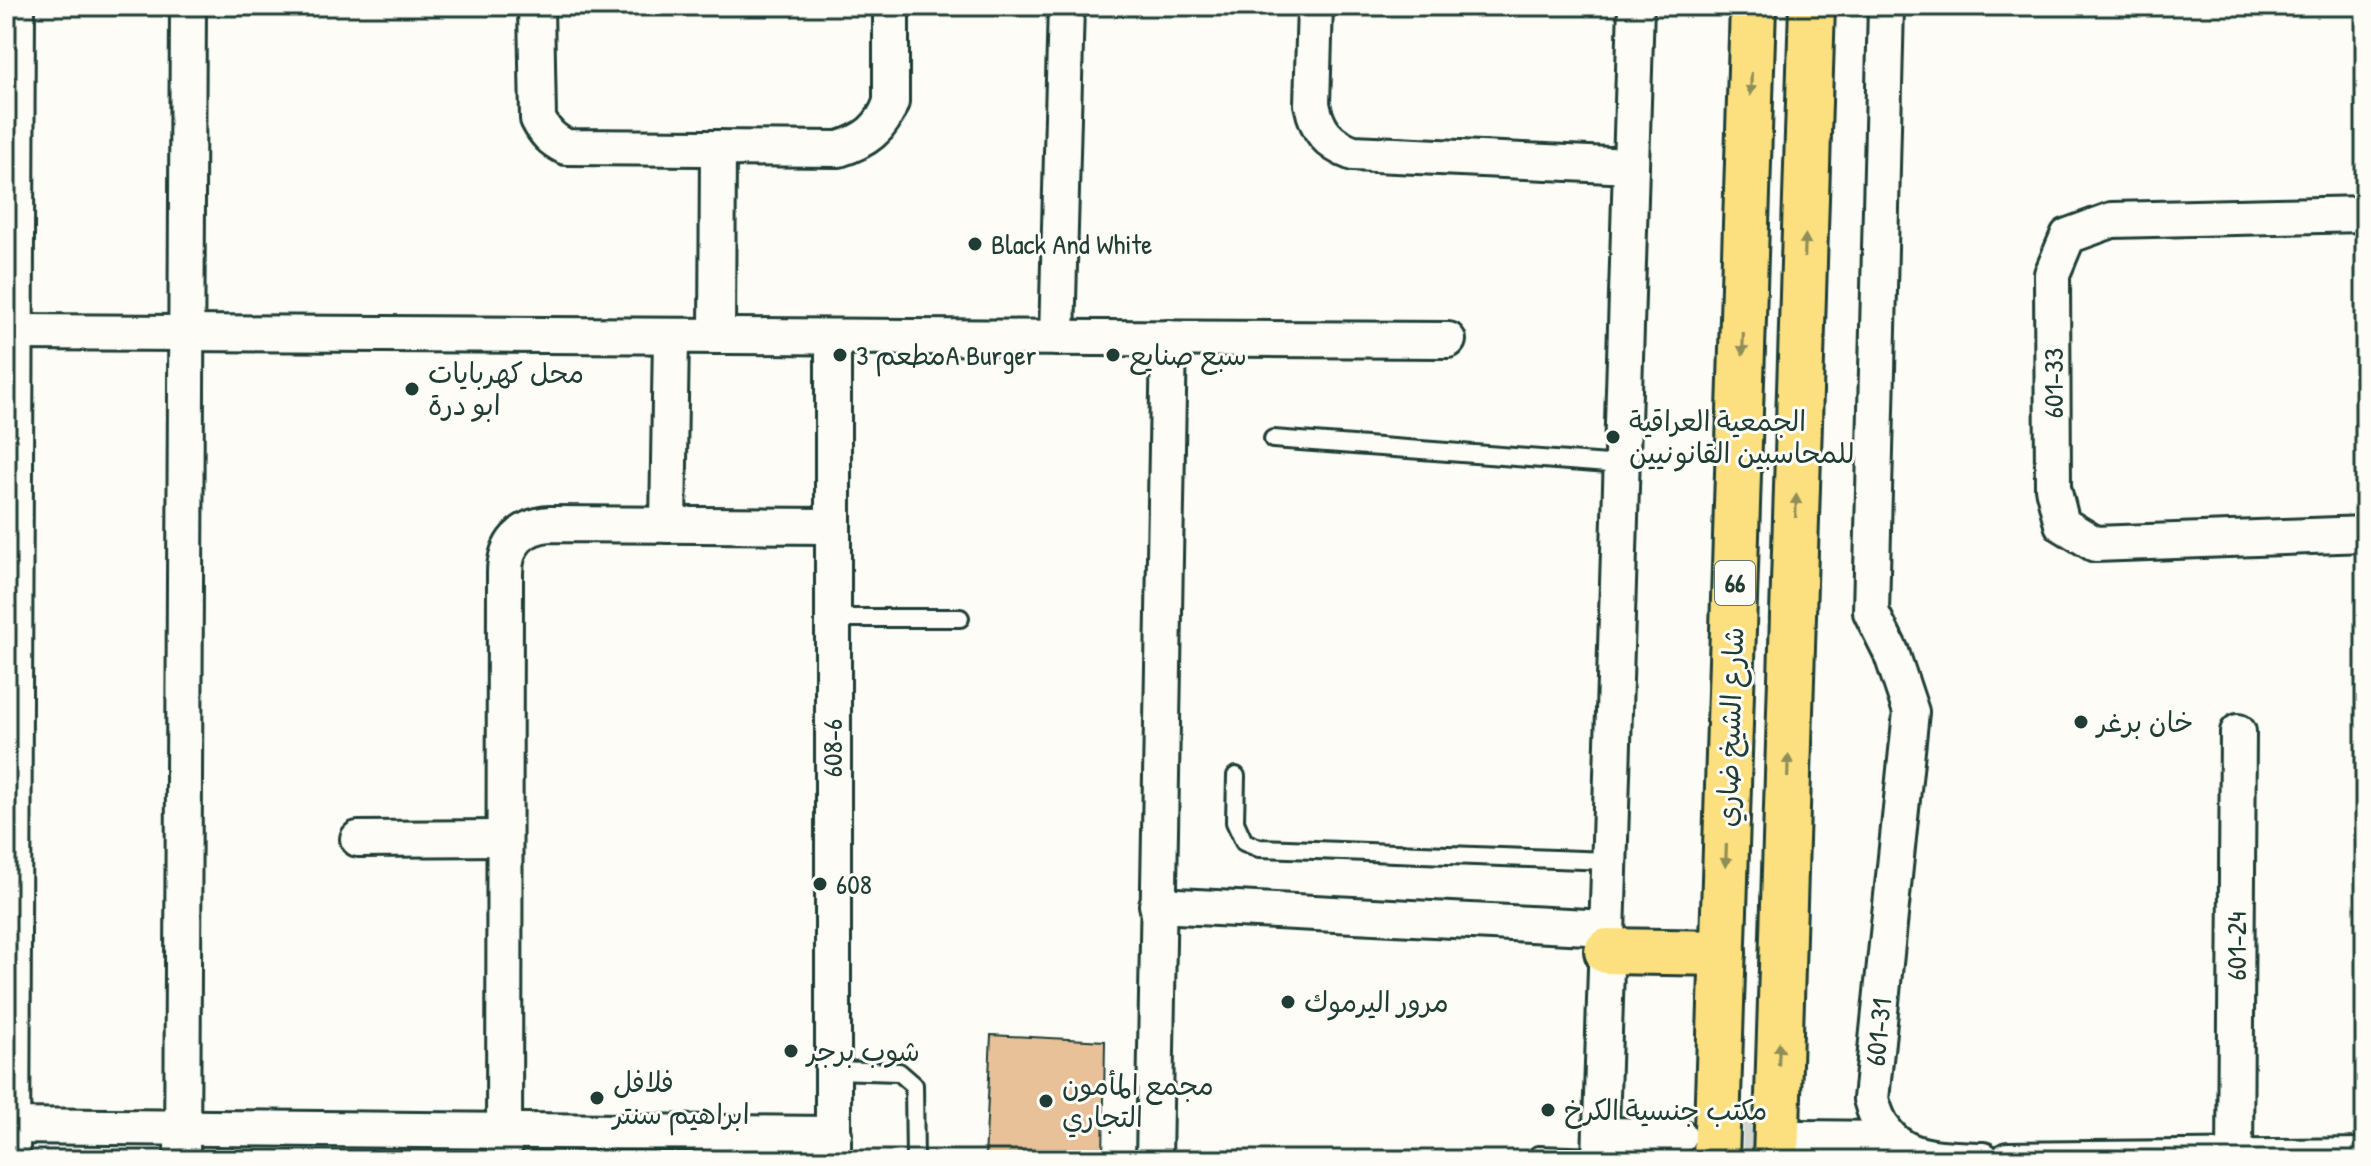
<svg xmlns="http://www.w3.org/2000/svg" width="2371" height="1166" font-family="'Patrick Hand','Playpen Sans Arabic',sans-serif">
  <rect width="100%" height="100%" fill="#fdfcf7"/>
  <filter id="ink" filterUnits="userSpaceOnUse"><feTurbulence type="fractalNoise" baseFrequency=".0125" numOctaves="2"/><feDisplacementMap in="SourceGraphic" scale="16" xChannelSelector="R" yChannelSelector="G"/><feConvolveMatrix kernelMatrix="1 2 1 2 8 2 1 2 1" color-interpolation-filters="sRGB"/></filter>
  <g filter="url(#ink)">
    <path fill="#e8c199" stroke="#1f3d34" stroke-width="2" d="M991,1035l114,6 -2,119h-118z"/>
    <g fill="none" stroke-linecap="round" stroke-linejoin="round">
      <path stroke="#d1d6d0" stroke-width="34" stroke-dasharray="34 17" stroke-linecap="butt" d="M1692,1136l107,2"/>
      <g stroke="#1f3d34" stroke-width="22">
        <g id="lane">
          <path d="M1273,439l349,26"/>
          <path d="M832,618h128"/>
          <path d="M1236,776l-1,46 9,20 15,6 350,13"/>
          <path d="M834,1070l65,2 15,13 1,75"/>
          <path d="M1538,1155l63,2"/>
        </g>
      </g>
      <g stroke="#1f3d34" stroke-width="40">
        <g id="street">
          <path d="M536,6l2,113c7,14 14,21 28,28l273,2c26,-8 43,-20 52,-47v-96"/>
          <path d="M1315,6l-3,98c5,26 16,40 41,49l278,13"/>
          <path d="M1886,6l-15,606 20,40 20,60 -40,387c16,62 57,59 112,61"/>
          <path d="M2365,214l-253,6 -44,16 -16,38 1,214 9,36 33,20 270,-10"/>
          <path d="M16,332l1432,8"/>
          <path d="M717,336l1,-188"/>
          <path d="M833,337v823"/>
          <path d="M1057,338l9,-332"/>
          <path d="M668,525l3,-189"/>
          <path d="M358,839l146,-1"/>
          <path d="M1157,905l450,23"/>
          <path d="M6,1126l828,8"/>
          <path d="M1602,1135l77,1"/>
          <path d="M1800,1138l90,1"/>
          <path d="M12,1160l5,-1154"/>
          <path d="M182,1160l6,-1154"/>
          <path d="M504,1160l1,-587c0,-29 16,-47 45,-49l281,2"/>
          <path d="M1154,1160l15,-822"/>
          <path d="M1600,1160l36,-1154"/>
          <path d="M2008,1160l357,-4"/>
          <path d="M2235,1160l3,-428"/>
        </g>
      </g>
      <g stroke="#1f3d34" stroke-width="50">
        <g id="primary">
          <path d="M1607,951l116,2"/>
          <path d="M1716,1160l37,-1154"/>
          <path d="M1776,1160l36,-1154"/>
        </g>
      </g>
      <use href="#lane" stroke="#fdfcf7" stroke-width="16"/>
      <use href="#street" stroke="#fdfcf7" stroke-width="34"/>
      <use href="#primary" stroke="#fce080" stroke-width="44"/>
    </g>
    <defs><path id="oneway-solid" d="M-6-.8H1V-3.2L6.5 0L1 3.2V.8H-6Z" transform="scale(2)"/></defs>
    <g fill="#8e8e5a">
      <use href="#oneway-solid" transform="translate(1751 84) rotate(92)"/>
      <use href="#oneway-solid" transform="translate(1805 246) rotate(-88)"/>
      <use href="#oneway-solid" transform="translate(1743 344) rotate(92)"/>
      <use href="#oneway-solid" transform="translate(1796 506) rotate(-88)"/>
      <use href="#oneway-solid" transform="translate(1788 766) rotate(-88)"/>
      <use href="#oneway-solid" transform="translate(1726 856) rotate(92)"/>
      <use href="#oneway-solid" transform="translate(1779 1054) rotate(-88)"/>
    </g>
  </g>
  <g fill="#1f3d34" stroke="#fdfcf7" stroke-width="3">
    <circle cx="975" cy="244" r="8"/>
    <circle cx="840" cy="355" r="8"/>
    <circle cx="1113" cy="355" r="8"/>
    <circle cx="412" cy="389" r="8"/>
    <circle cx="1613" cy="437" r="8"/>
    <circle cx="2081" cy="722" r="8"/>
    <circle cx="820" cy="884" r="8"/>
    <circle cx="1288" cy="1002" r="8"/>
    <circle cx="791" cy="1051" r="8"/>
    <circle cx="597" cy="1098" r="8"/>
    <circle cx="1046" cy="1101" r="8"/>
    <circle cx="1548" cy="1110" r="8"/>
  </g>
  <g text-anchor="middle" stroke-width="6" stroke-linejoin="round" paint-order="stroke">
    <rect fill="#fdfcf7" stroke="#62766e" stroke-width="2" x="1715" y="561" width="40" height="44" rx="6"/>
    <g font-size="26" font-weight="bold" fill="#1f3d34">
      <text x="1735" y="592">66</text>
    </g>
    <g font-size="28" fill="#1f3d34" stroke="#fdfcf7" text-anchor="start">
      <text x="991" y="254">Black And White</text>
      <text x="856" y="365">مطعم 3A Burger</text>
      <text x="1129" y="365">سبع صنايع</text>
      <text x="428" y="383">محل كهربايات<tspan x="428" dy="32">ابو درة</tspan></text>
      <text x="1629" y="431">الجمعية العراقية<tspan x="1629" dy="32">للمحاسبين القانونيين</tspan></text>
      <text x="2097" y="732">خان برغر</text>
      <text x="836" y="894">608</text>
      <text x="1304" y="1012">مرور اليرموك</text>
      <text x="807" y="1061">شوب برجر</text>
      <text x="613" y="1092">فلافل<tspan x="613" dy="32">ابراهيم سنتر</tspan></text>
      <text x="1062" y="1095">مجمع المأمون<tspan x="1062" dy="32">التجاري</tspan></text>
      <text x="1564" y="1120">مكتب جنسية الكرخ</text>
    </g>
    <g font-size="28" fill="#1f3d34" stroke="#fdfcf7">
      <text transform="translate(2053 383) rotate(-90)" y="10">601-33</text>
      <text transform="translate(1730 727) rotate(-88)" y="10">شارع الشيخ ضاري</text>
      <text transform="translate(832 748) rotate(-90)" y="10">608-6</text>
      <text transform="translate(2236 946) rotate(-90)" y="10">601-24</text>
      <text transform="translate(1878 1032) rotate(-84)" y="10">601-31</text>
    </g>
  </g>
  <rect width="2371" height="1166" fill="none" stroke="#fdfcf7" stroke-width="32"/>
  <rect x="16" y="16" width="2339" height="1134" fill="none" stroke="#1f3d34" stroke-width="3" filter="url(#ink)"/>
</svg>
